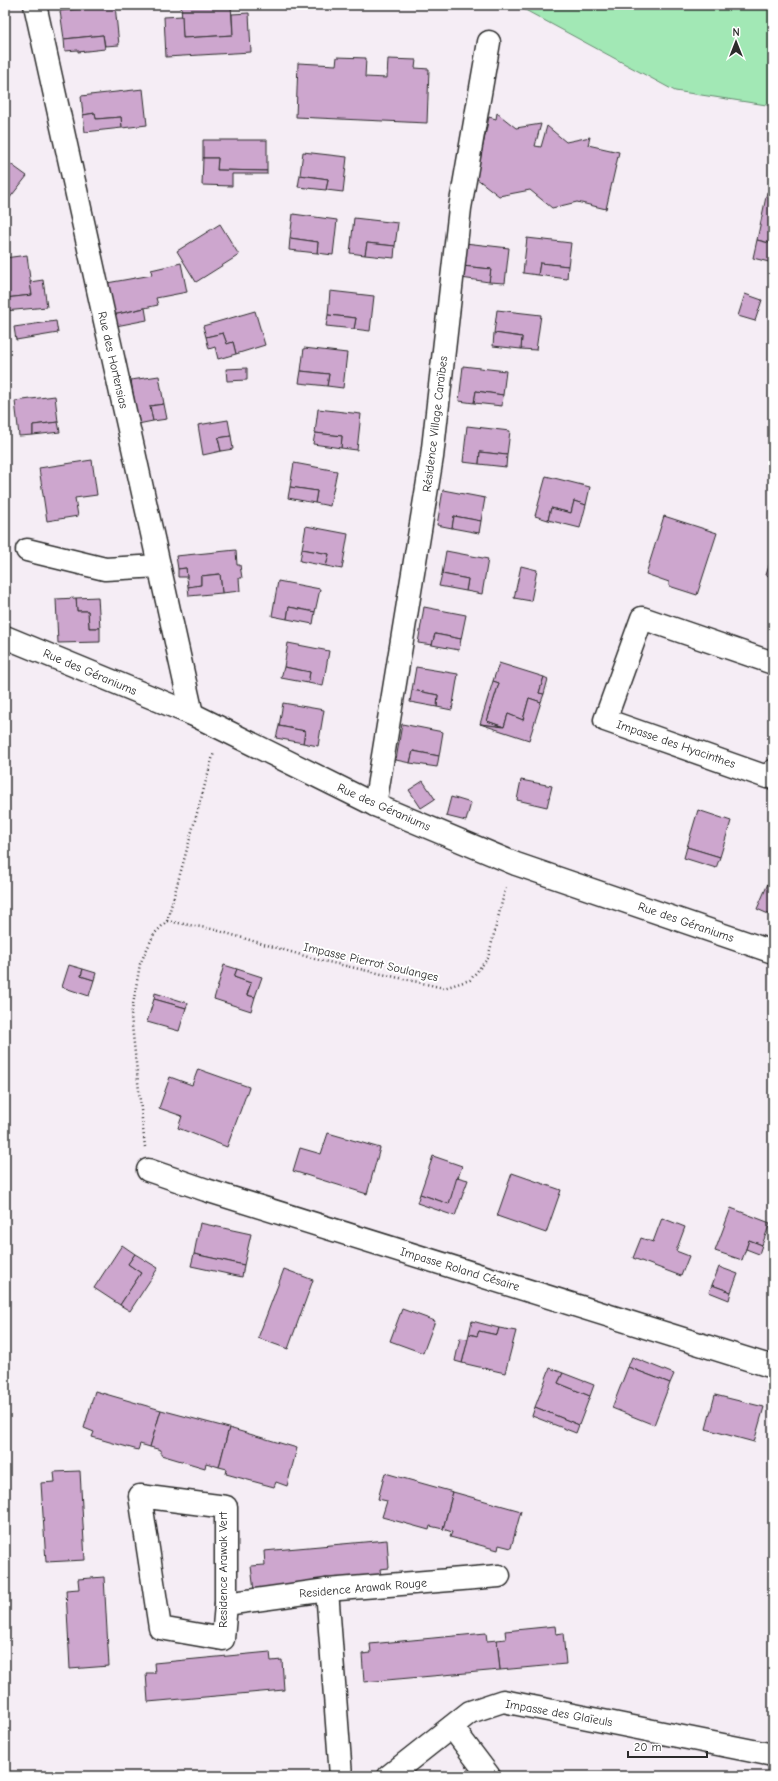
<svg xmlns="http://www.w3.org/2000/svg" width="778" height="1781" font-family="'Comic Neue',sans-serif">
  <rect width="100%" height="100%" fill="#f5edf5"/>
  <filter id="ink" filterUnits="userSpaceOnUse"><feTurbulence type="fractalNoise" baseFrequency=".025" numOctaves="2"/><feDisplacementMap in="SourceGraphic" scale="8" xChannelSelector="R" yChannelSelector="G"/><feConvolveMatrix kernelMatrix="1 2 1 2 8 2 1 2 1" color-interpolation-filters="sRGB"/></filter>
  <g filter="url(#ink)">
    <path fill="#a2e8b5" stroke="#668a70" d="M516,5h257v101l-98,-15z"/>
    <g fill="#cda6ce" stroke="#2b2b2b">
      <path d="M115,5l4,40 -14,1 -2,-11 -39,4 -4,-28z"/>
      <path d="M181,5h50l2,30 -50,3z"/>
      <path d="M249,13l2,39 -85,5 -2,-40 18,-1 1,22 50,-3 -1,-21z"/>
      <path d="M103,35l2,14 -27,3v-2l-13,1 -1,-12z"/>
      <path d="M337,57l29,1 -1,19 22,1 1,-19 28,1 -1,8 14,1 -2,54 -131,-6 2,-54 38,2z"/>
      <path d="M143,89l4,36 -25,3 -1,-11 -25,2 -1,-6 -12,2 -2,-19z"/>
      <path d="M95,113l1,6 25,-2 1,11 -37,4 -2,-17z"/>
      <path d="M497,113l19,15 25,-4 -6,22 6,1 6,-21 19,16 24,-5 -2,8 31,7 -13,57 -29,-7 -25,6 -22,-18 -31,6 -23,-18 13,-61 7,2z"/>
      <path d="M203,140h64v31l-50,-1 1,-12h-15z"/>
      <path d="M303,152l44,5 -4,35 -17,-2 2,-11 -28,-4z"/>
      <path d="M203,158h15l-1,12 50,1v3h-35v12l-30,-1z"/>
      <path d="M5,160l22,16 -22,28z"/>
      <path d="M300,175l28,4 -2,11 -28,-3z"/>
      <path d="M767,192l6,1v51l-16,-4z"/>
      <path d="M293,214l44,6 -4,35 -16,-2 1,-11 -28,-4z"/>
      <path d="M354,218l44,5 -3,23 -28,-3 -2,12 -15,-2z"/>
      <path d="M220,224l19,31 -43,27 -19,-31z"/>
      <path d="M290,238l28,4 -1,11 -28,-3z"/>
      <path d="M527,238l44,5 -3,23 -28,-3 -2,12 -15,-2z"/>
      <path d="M757,240l16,4v19l-20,-5z"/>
      <path d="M367,243l28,3 -1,12 -29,-3z"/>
      <path d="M465,243l44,5 -4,35 -16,-1 2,-13 -29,-3z"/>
      <path d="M27,255l5,40 -27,3v-40z"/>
      <path d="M181,263l6,29 -31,6 2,7 -45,10 -6,-32 45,-8 -1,-5z"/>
      <path d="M540,263l28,3 -1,13 -29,-4z"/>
      <path d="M462,266l29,3 -2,13 -28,-4z"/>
      <path d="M43,280l4,27 -42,4v-13l27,-3 -2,-13z"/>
      <path d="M330,291l44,5 -4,35 -16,-2 2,-11 -28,-3z"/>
      <path d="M745,294l17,6 -7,21 -17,-5z"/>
      <path d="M145,308l2,12 -31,6 -3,-11z"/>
      <path d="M497,310l44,5 -5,35 -15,-1 1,-12 -28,-4z"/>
      <path d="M255,311l10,34 -29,9 -3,-12 -6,2 -4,-11 -17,4 -3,-11z"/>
      <path d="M328,315l28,3 -2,11 -28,-3z"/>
      <path d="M56,321l2,12 -42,7 -2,-13z"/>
      <path d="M223,333l4,11 6,-2 3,12 -18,5 -3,-12 -6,2 -3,-12z"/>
      <path d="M494,333l28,4 -1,12 -28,-3z"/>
      <path d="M304,348l43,5 -4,35 -16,-2 2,-12 -28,-3z"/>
      <path d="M463,366l43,5 -3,24 -27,-4 -2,12 -15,-2z"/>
      <path d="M247,368v12l-20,1 -1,-12z"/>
      <path d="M301,371l28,3 -2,12 -28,-3z"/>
      <path d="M159,376l5,28 -14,2 3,15 -15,3 -7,-44z"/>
      <path d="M476,391l27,4 -1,11 -28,-3z"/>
      <path d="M55,396l3,26 -25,3v10l-14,1 -4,-35z"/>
      <path d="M164,404l3,15 -14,2 -3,-15z"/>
      <path d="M318,409l43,5 -4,36 -16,-2 1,-12 -27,-3z"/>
      <path d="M228,420l3,16 -13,2 3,13 -18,4 -5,-30z"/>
      <path d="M58,422l2,10 -27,3v-10z"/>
      <path d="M467,426l43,5 -3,24 -27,-3 -1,12 -16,-2z"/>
      <path d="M315,433l27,3 -1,12 -28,-4z"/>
      <path d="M231,436l2,13 -12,2 -3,-13z"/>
      <path d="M480,452l27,3 -1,12 -27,-3z"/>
      <path d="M92,460l5,35 -22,3 3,18 -31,5 -8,-53z"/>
      <path d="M294,463l43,8 -7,35 -15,-3 2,-12 -27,-4z"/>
      <path d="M546,476l44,11 -4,18 -12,-4 -3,12 -20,-5 -3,12 -13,-4z"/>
      <path d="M290,487l27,4 -2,12 -27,-5z"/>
      <path d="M443,490l42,8 -4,23 -27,-5 -2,12 -15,-3z"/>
      <path d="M574,501l12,4 -6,23 -32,-8 3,-12 20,5z"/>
      <path d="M454,516l27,5 -2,12 -27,-5z"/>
      <path d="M664,516l53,17 -20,62 -28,-9v-4l-23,-8z"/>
      <path d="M306,526l42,8 -6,35 -16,-3 3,-12 -27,-5z"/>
      <path d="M302,549l27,5 -3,12 -26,-5z"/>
      <path d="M236,550l1,15h3l2,13h-3l1,13 -18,2 -2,-19 -19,2v9l-13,2 -2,-19 -8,1 -2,-13z"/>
      <path d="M446,551l42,8 -6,35 -16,-3 2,-12 -26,-5z"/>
      <path d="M773,554v23l-7,-2z"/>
      <path d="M521,566l16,4 -6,31 -17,-3z"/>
      <path d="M186,568l1,9h-9v-8z"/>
      <path d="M220,574l2,19 -33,3 -1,-9 13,-2v-9z"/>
      <path d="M442,574l26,5 -2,12 -27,-5z"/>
      <path d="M278,581l42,8 -5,23 -26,-5 -2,12 -15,-3z"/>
      <path d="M98,597l2,31h-11l-1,-17h-11l-1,-13z"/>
      <path d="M76,598l1,13h11l1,17h11v14l-42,1 -2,-44z"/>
      <path d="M289,607l26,5 -2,12 -26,-5z"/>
      <path d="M424,607l42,8 -5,24 -26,-5 -3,11 -14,-2z"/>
      <path d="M435,634l26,5 -2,11 -27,-5z"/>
      <path d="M288,643l41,8 -6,35 -15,-3 2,-11 -26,-5z"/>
      <path d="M499,663l45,14 -5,16 5,1 -3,8 -12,-4 -6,22 -15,-6 -4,13 -17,-6 12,-38 -6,-2z"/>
      <path d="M284,667l26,5 -2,11 -27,-5z"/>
      <path d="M416,667l42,7 -6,36 -15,-3 1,-12 -26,-5z"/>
      <path d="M544,677l4,2 -4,15 -5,-1z"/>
      <path d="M493,681l6,2 -12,38 17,6 -24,-3z"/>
      <path d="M412,690l26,5 -1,12 -27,-5z"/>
      <path d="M529,698l12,4 -12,38 -49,-16 24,3 4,-13 15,6z"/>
      <path d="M283,703l41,7 -6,36 -15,-3 2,-12 -26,-5z"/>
      <path d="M402,724l41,8 -4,24 -26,-5 -3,12 -14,-3z"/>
      <path d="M279,726l26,5 -2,12 -27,-5z"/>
      <path d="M413,751l26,5 -2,11 -27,-4z"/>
      <path d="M521,780l31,6 -5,21 -30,-7z"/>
      <path d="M423,781l12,18 -14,9 -12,-18z"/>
      <path d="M451,797l20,6 -5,18 -20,-5z"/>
      <path d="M698,810l33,11 -11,36 -33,-10z"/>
      <path d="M687,847l33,10 -4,11 -32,-10z"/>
      <path d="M773,872v44l-16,-7z"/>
      <path d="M69,965l14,4 -2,7 13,4 -5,16 -27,-9z"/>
      <path d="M224,965l13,4 -3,8 17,6 -4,12 8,2 -4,14 -37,-12z"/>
      <path d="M83,969l13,4 -2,7 -13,-4z"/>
      <path d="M237,969l25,8 -7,20 -8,-2 4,-12 -17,-6z"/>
      <path d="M155,993l33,10 -2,5 -32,-9z"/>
      <path d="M154,999l32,9 -7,23 -32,-9z"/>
      <path d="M198,1069l51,18 -22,60 -49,-19 4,-12 -23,-8 11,-31 22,8z"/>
      <path d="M328,1133l52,15 -13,46 -74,-23 7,-23 21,6z"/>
      <path d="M433,1156l29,10 -13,38 -29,-10z"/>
      <path d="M512,1173l49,17 -15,43 -49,-17z"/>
      <path d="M457,1177l11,3 -13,36 -38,-13 3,-9 29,10z"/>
      <path d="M731,1208l39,15 -8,22 -13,-5 -7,20 -27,-9z"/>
      <path d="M662,1218l23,9 -9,24 13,5 -8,20 -48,-18 8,-20 12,4z"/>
      <path d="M200,1223l51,11 -7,31 -50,-11z"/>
      <path d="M749,1240l13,5 -3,9 -13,-5z"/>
      <path d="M122,1245l13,9 -7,10 13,9 -21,32 -26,-17z"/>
      <path d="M135,1254l23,14 -28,43 -10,-6 21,-32 -13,-9z"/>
      <path d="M194,1254l50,11 -2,12 -51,-11z"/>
      <path d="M719,1267l19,7 -7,18 -19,-7z"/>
      <path d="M284,1269l29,11 -25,69 -30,-11z"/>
      <path d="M712,1285l19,7 -2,8 -20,-8z"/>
      <path d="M402,1309l33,12 -12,32 -33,-12z"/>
      <path d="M472,1321l27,7 -2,7 -18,-4 -2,5 -8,-2z"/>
      <path d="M499,1328l17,3 -11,42 -43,-10 7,-29 8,2 2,-5 18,4z"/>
      <path d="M460,1338l8,1 -6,24 -7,-2z"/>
      <path d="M632,1357l42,17 -4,9 -42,-16z"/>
      <path d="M628,1367l42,16 -16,42 -42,-17z"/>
      <path d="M550,1368l13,5 -5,10 32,13 -11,29 -44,-18z"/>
      <path d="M563,1373l31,12 -4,11 -32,-13z"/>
      <path d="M95,1391l66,19 -11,37 -10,-3 -2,6 -46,-13 2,-5 -10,-4z"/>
      <path d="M715,1395l49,12 -10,35 -48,-13z"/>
      <path d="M535,1407l44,18 -3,8 -44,-17z"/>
      <path d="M161,1410l68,18 -10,39 -13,-4 -1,5 -44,-13v-5l-11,-3z"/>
      <path d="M229,1428l68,20 -10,38 -11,-4 -2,5 -48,-13 1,-5 -8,-2z"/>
      <path d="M80,1471l5,89 -39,2 -5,-79 14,-1 -1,-10z"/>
      <path d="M385,1473l68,19 -10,37 -13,-3 -1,4 -47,-13 5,-16 -9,-2z"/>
      <path d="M453,1492l68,19 -10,37 -12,-3 -1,5 -48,-13 2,-5 -9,-3z"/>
      <path d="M387,1540l2,28 -9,1 1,10 -127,12 -3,-25 14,-1 -1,-14z"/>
      <path d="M104,1577l5,89 -39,3 -4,-79 13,-1 -1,-10z"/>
      <path d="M555,1626l1,8 7,-1 3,31 -66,6 -3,-30 9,-1 -1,-8z"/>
      <path d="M486,1633l1,8 10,-1 3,30 -136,12 -2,-28 9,-1 -1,-9z"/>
      <path d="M270,1652l1,9 11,-1 2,30 -136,12 -2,-29h9l-1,-10z"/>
    </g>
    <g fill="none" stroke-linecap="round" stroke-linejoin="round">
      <g stroke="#2b2b2b" stroke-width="25">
        <g id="minor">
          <path d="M35,5l157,709"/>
          <path d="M27,550l78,19 54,-3"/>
          <path d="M5,637l187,77 183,91 141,59 257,88"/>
          <path d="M773,663l-131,-45 -37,102 162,57 6,-6"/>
          <path d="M375,805l57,-348 28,-249 29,-166"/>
          <path d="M148,1170l58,20 567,177"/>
          <path d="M140,1496l86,11v97l-3,35 -63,-11z"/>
          <path d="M327,1590l14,186"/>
          <path d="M226,1604l101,-14 172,-14"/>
          <path d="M452,1727l37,49"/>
          <path d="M389,1776l81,-64 33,-11 270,54"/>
        </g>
      </g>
      <g stroke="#2b2b2b" stroke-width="2.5" stroke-dasharray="1 3" stroke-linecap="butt">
        <path d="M167,921l45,8 103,30 129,29 26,-8 18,-22 18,-72"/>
        <path d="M145,1147l-14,-131 9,-52 14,-30 13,-13 47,-169"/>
      </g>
      <use href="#minor" stroke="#fff" stroke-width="22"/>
    </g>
  </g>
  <g text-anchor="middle" stroke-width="4" stroke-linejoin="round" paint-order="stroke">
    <g font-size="12" fill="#2b2b2b" stroke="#fff">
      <text transform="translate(113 360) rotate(77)" y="4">Rue des Hortensias</text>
      <text transform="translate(435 424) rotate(-83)" y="4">Résidence Village Caraïbes</text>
      <text transform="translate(90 672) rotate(23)" y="4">Rue des Géraniums</text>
      <text transform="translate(676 744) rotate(19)" y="4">Impasse des Hyacinthes</text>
      <text transform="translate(384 807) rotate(24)" y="4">Rue des Géraniums</text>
      <text transform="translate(686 922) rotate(19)" y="4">Rue des Géraniums</text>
      <text transform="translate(371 962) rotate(13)" y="4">Impasse Pierrot Soulanges</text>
      <text transform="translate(460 1269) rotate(17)" y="4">Impasse Roland Césaire</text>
      <text transform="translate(223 1570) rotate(-90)" y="4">Residence Arawak Vert</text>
      <text transform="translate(363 1588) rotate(-5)" y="4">Residence Arawak Rouge</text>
      <text transform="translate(559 1713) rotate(10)" y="4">Impasse des Glaïeuls</text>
    </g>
  </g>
  <rect width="778" height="1781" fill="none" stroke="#fff" stroke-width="20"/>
  <rect x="10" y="10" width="758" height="1761" fill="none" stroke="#2b2b2b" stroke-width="1.5" filter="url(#ink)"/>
  <g transform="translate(736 42)" stroke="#ffffff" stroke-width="3" paint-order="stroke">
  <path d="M0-3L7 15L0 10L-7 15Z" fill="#2b2b2b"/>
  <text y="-6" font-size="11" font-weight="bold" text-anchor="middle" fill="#2b2b2b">N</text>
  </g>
  <path d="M628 1751v6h79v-6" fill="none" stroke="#2b2b2b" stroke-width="2"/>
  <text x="634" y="1751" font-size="12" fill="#2b2b2b" stroke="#ffffff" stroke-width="3" paint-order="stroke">20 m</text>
</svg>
